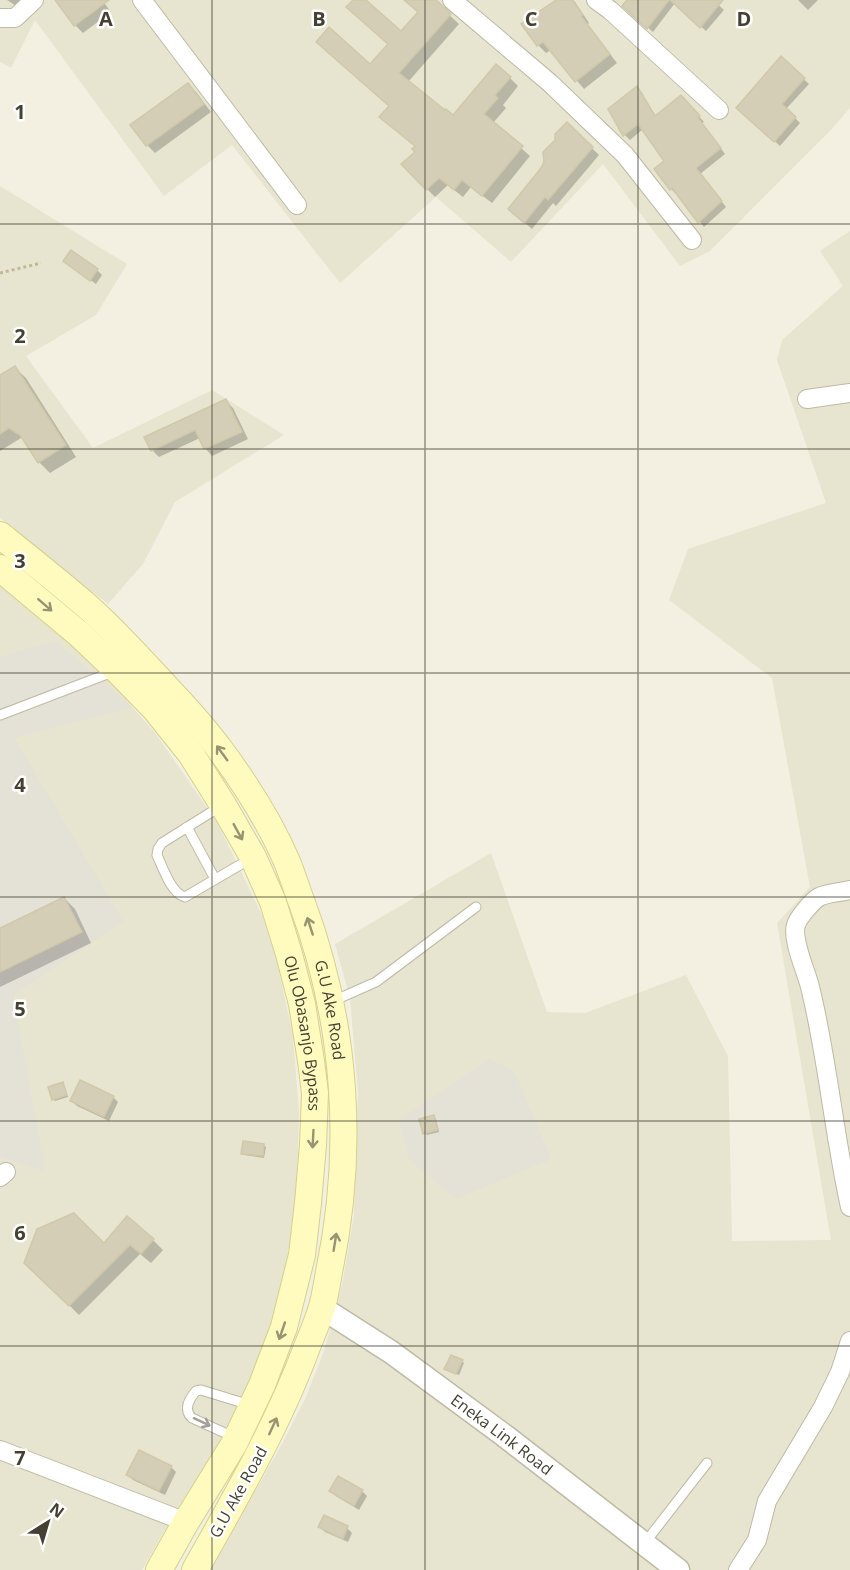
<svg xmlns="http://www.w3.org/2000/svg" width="850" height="1570" font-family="'Open Sans',sans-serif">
  <rect width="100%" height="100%" fill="#f3f0e2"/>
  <g fill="#e7e4cf">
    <path d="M0,0h850v108l-20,23 -120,120 -30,15 -77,-102 -92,98 -75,-65 -96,86 -108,-138 -68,51 -129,-176 -24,48 -11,-6z"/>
    <path d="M0,186l127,78 -31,51 -70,41 67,92 119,-58 72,45 -109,67 -32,62 -35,40 -108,-86z"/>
    <path d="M850,231v1339h-639l72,-128 23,-45 18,-46 19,-71 11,-65 4,-122 -8,-95 -15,-54 156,-91 56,159 38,1 101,-38 42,81 4,185 99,-1 -54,-317 33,-36 -38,-209 -103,-78 19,-51 138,-46 -49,-143 5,-20 61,-54 -23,-35z"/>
    <path d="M0,584l48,40 54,48 54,62 61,88 46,95 14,45 16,74 6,77 -2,78 -6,45 -10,54 -14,44 -17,47 -28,57 -59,95 -21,37h-142z"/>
  </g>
  <g fill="#e4e1d7">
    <path d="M55,641l77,66 -118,31 109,183 -110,75 32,175 -45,-14v-500z"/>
    <path d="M489,1059l25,12 37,88 -95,40 -47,-40 -10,-38z"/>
  </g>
  <g fill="#0003">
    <path d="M7,0h24l-9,10z"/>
    <path d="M60,0h42l9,12 -28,21 -8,-8z"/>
    <path d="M355,0h9l37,33 18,-20 -14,-13h28l26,24 -51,58 45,35 57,-39 8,8 -15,19 3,3 -13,15 37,33 -38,47 -21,-16 -8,10 -15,-12 -13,12 -32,-32 14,-13 -1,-5 -35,-30 10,-11 -21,-40 19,-21z"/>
    <path d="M558,0h15l2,2 14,21 -2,2 30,38 -33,26 -33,-39 -5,3 -8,-8 -15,-21z"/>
    <path d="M629,0h84l11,10 -18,21 -31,-28 -22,29 -29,-26z"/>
    <path d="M798,0h20l-10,10z"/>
    <path d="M781,58l28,26 -23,25 14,14 -20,23 -37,-34z"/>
    <path d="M188,85l8,7 15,20 -56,41 -8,-8z"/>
    <path d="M637,88l5,5 14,24 30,-15 18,20 -2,1 23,31 -25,20 26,33 -22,20 -27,-34 -1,1 -5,-5 -5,-28 -23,-32 -13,11 -5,-5 -15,-26z"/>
    <path d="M567,124l32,31 -43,51 -3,-3 -21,26 -14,-12 38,-77z"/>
    <path d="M70,266l27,4 5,5 -6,9z"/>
    <path d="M15,368l11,10 50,79 -26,16 -11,-11 -13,-21 -5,-3 -21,13v-74z"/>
    <path d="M226,401l7,7 15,31 -36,17 -7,-8 -5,-10 -41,19 -7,-7z"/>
    <path d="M64,898l11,11 16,34 -91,44v-58z"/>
    <path d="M62,1084l6,13 -13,4 -2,-2z"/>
    <path d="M113,1097l5,5 -9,19 -32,-15 -5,-5z"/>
    <path d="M434,1117l2,2 3,13 -12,3 -2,-2z"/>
    <path d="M263,1145l3,2 -2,11 -19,-3 -2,-2z"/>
    <path d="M153,1240l10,10 -12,13 -11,-9 -61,61 -53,-53 78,-17z"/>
    <path d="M462,1361l2,2 -5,12 -11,-5z"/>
    <path d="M171,1467l5,5 -11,23 -32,-15 -5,-5z"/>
    <path d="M331,1491h31l5,5 -8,14 -23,-14z"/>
    <path d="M320,1527l27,1 5,5 -4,9 -23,-10z"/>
  </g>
  <g fill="#d4ceb6" stroke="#d0c8a9" stroke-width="1.5">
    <path d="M55,0h54l-35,26z"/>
    <path d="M353,0h13l35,31 17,-19 -14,-12h32l15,14 -52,59 46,37 1,-1 7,6 43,-51 15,13 -16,18 3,3 -14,16 39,32 -41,50 -20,-16 -8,10 -15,-12 -13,12 -25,-26 14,-12 -3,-3 3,-3 -36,-29 10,-11 -73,-64 13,-15 41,37 18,-20 -42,-37z"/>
    <path d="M556,0h16l11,15 -2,1 29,38 -35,28 -32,-40 -6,4 -16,-22z"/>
    <path d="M627,0h42l-22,29 -25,-23z"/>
    <path d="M670,0h53l-23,28z"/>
    <path d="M781,56l24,22 -23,26 14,13 -22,25 -38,-34z"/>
    <path d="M188,83l16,21 -58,42 -16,-21z"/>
    <path d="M637,86l18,30 26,-21 19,21 -2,2 23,30 -25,20 26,33 -24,22 -26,-35 -2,2 -16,-21 10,-8 -26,-37 -15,12 -15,-27z"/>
    <path d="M567,122l26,25 -45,53 -3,-3 -21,26 -16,-14 33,-41 3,-6 -1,-10 12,-12v-6z"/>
    <path d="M71,250l27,19 -8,12 -27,-20z"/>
    <path d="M15,366l51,79 -28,18 -18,-28 -11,-7 -9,6v-59z"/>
    <path d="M226,399l16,33 -38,17 -9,-19 -44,21 -7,-14z"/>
    <path d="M64,897l18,35 -82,40v-44z"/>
    <path d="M80,1080l34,16 -10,21 -34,-16z"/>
    <path d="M63,1082l4,13 -15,5 -4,-13z"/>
    <path d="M434,1115l4,15 -15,4 -4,-15z"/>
    <path d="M243,1141l21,3 -1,12 -22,-2z"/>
    <path d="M74,1213l30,30 23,-27 27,23 -13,15 -11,-9 -61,61 -45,-43 13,-34z"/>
    <path d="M451,1355l12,5 -7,14 -12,-5z"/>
    <path d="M139,1450l33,16 -13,25 -33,-16z"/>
    <path d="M338,1476l25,14 -9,16 -25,-15z"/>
    <path d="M324,1515l24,11 -5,13 -25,-12z"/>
  </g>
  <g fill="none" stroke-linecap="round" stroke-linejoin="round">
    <g stroke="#bebaa4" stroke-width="11">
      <g id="service">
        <path d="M0,715l115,-44"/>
        <path d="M221,806l-59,37 -4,6 -1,6c6,13 14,38 28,42l65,-38"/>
        <path d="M187,827l28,52"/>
        <path d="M333,1001l43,-19 100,-75"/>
        <path d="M236,1438l-44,-20c-9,-8 -3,-19 4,-27l5,-1 49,15"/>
        <path d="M644,1544l63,-81"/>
      </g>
    </g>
    <g stroke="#bebaa4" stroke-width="20">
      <g id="minor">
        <path d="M142,0l155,205"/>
        <path d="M452,0l98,83 75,72 67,85"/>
        <path d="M596,0l14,10 109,100"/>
        <path d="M0,18h15l19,-18"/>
        <path d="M807,399l43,-6"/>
        <path d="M850,890c-8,2 -24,3 -31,7 -7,4 -21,21 -23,28 -5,15 12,50 15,66 17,71 23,144 39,216"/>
        <path d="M0,1177l6,-5"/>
        <path d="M0,1450l186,72"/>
        <path d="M738,1570l19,-30 10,-39 56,-94 17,-35 10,-31"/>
      </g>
    </g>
    <g stroke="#bebaa4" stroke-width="25">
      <g id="tertiary">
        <path id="s1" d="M322,1308l69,44 114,84 173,134"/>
      </g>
    </g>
    <g stroke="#d6d08d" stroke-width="28">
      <g id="secondary">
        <path id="s2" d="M0,535c30,24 59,47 88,72 28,25 53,53 79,81 19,20 38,41 54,63 26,35 50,73 67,113 5,13 9,26 14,39 44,119 53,245 27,369 -2,12 -4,24 -7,35 -4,14 -10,27 -15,40 -29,78 -71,150 -112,223"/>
        <path id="s3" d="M0,568l79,66 38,36 38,39 36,45 32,51 30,52 20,45 16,52 13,50 9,57 4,32 -2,52 -5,58 -6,52 -18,72 -22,58 -28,59 -48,78 -27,48"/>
      </g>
    </g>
    <path stroke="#c1b994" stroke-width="3" stroke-dasharray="3 3" stroke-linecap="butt" d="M0,273l41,-10"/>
    <use href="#service" stroke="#fff" stroke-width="9"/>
    <use href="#minor" stroke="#fff" stroke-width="18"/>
    <use href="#tertiary" stroke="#fff" stroke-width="22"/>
    <use href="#secondary" stroke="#fffbbf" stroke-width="26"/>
  </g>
  <defs><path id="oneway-shaft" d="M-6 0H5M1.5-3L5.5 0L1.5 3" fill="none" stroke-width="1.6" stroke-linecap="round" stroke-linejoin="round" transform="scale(1.5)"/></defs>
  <g stroke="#989471">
    <use href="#oneway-shaft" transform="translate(45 605) rotate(41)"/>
    <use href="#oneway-shaft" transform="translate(222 753) rotate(-126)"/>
    <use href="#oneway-shaft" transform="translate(238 832) rotate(61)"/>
    <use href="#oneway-shaft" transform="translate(310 926) rotate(-108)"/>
    <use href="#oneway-shaft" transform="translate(313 1139) rotate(93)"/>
    <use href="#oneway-shaft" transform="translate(335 1242) rotate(-81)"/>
    <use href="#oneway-shaft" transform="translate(282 1331) rotate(109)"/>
    <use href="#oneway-shaft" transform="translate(273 1426) rotate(-65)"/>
  </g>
  <use stroke="#a2a098" href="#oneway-shaft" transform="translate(202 1422) rotate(25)"/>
  <path fill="none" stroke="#444032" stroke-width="1.5" stroke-opacity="0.55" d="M212,0v1570M425,0v1570M638,0v1570M0,224h850M0,449h850M0,673h850M0,897h850M0,1121h850M0,1346h850"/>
  <g text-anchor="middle" stroke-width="5" stroke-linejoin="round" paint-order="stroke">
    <g font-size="16" fill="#444032" stroke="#fff">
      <text dy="6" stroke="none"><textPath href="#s2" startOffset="594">G.U Ake Road</textPath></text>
      <text dy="6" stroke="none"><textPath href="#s3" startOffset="572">Olu Obasanjo Bypass</textPath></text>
      <text dy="6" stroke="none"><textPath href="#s1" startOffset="220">Eneka Link Road</textPath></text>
      <text transform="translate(238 1492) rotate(-61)" y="6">G.U Ake Road</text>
    </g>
  </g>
  <g font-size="20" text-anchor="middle" font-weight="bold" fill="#444032" stroke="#fff" stroke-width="5" stroke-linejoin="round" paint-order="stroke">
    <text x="106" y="26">A</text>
    <text x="319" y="26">B</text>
    <text x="531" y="26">C</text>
    <text x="744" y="26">D</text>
    <text x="20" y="119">1</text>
    <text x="20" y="343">2</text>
    <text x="20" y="568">3</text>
    <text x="20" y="792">4</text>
    <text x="20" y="1016">5</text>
    <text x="20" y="1240">6</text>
    <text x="20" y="1465">7</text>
  </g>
  <g transform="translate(48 1522) rotate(37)" stroke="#ffffff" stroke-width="4.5" paint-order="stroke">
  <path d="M0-4.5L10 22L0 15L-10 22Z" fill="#444032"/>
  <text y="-9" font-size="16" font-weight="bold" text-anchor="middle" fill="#444032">N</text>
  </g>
</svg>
